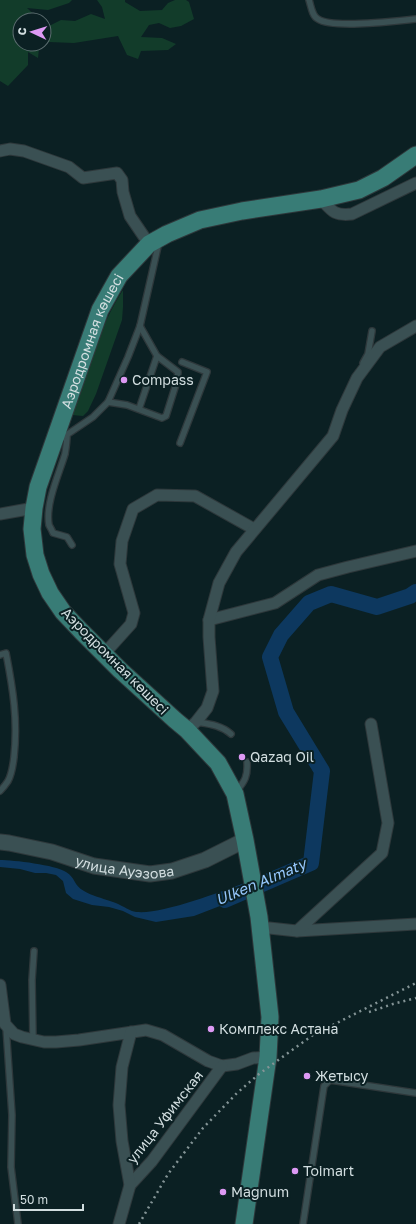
<svg xmlns="http://www.w3.org/2000/svg" width="416" height="1224" font-family="'Golos Text',sans-serif">
  <rect width="100%" height="100%" fill="#0b2023"/>
  <g fill="#123c2a">
    <path d="M0,0h72l-3,3 -21,7 -21,-2 13,12h-20v24h24v-21l5,3 12,-6 14,1 16,-7 14,5 -3,-12 -5,-7h28v2l15,9 22,-1 6,-7 7,-3h11l3,2 5,17 -13,7 -11,2 -11,-5 -10,2 -8,12 21,1 14,6 -8,6 -27,1 -3,8 -11,-4 -9,-19 -44,7 -25,-1 -10,6 -1,10 -10,-6v13l-20,21 -8,-5z"/>
    <path d="M123,290v17l-1,13 -26,74 -8,17 -5,5 -11,-1c14,-42 27,-88 51,-125z"/>
  </g>
  <path fill="#0d385f" d="M0,860c13,0 56,5 66,12 10,6 7,13 18,19 8,5 18,7 26,10 8,2 15,7 22,10 21,7 87,-19 110,-27l4,12 -52,20 -38,6 -21,-5 -12,-6 -14,-4 -17,-2 -19,-6 -7,-6 -3,-12 -7,-6 -10,-2h-11l-15,-4 -20,-2z"/>
  <g fill="none" stroke-linecap="round" stroke-linejoin="round">
    <path stroke="#0d385f" stroke-width="16" d="M225,900l86,-37 11,-92 -36,-59 -16,-55 11,-22 28,-32 22,-9 46,13 33,-11 6,-4"/>
    <g stroke="#2e383b" stroke-width="8">
      <g id="lane">
        <path d="M309,0c2,6 3,16 9,19 14,10 78,2 98,0"/>
        <path d="M363,363l5,-9 4,-23"/>
        <path d="M108,402l19,3 35,13 4,-2 11,-35 1,-9 -21,-16 -17,-30"/>
        <path d="M139,409l18,-53"/>
        <path d="M67,435c0,7 -1,13 -2,19 -6,20 -20,50 -16,71 1,2 3,5 4,8l14,4 5,8"/>
        <path d="M59,440l34,-23 15,-15 20,-45 12,-31 19,-84"/>
        <path d="M180,443l27,-71 -25,-10"/>
        <path d="M0,655l6,-2c7,36 12,67 8,104 -1,8 -2,17 -6,24 -2,3 -5,7 -8,10"/>
        <path d="M196,722c13,2 25,3 35,12"/>
        <path d="M236,792c9,-11 12,-16 11,-30"/>
        <path d="M6,1027l6,88 -1,52 7,57"/>
        <path d="M33,1040l-1,-60 2,-29"/>
        <path d="M303,1224l21,-138 6,-6 86,13"/>
      </g>
    </g>
    <g stroke="#2e383b" stroke-width="13">
      <g id="street">
        <path d="M0,151l10,-2 14,2 45,16 14,11 34,-5 5,7 1,12 7,24 19,28"/>
        <path d="M321,199c11,12 13,17 31,15l64,-31"/>
        <path d="M0,514l34,-6"/>
        <path d="M209,620l66,-17 43,-28 30,-8 68,-16"/>
        <path d="M104,654l27,-30 3,-11 -14,-49 2,-23 11,-32 24,-14 38,1 59,33"/>
        <path d="M187,730l9,-8 11,-14 6,-17 -4,-54v-17l10,-37 17,-31 97,-116 9,-26 15,-32 23,-31 36,-21"/>
        <path d="M260,927l37,4 119,-7"/>
        <path d="M297,931l85,-78 6,-30 -17,-99"/>
        <path d="M0,985l5,39 9,10 8,3 22,5h12l23,-2 67,-10 17,5 45,26 14,5 15,-2 16,-6 15,-1"/>
        <path d="M130,1185l22,-24 70,-95"/>
        <path d="M119,1224l11,-39 -8,-44 -3,-36 3,-38 9,-35"/>
      </g>
    </g>
    <g stroke="#2e383b" stroke-width="17">
      <g id="secondary">
        <path id="s1" d="M0,842l9,1 43,9 42,14 56,8 22,-3 33,-11 40,-20"/>
      </g>
    </g>
    <g stroke="#2e383b" stroke-width="19">
      <g id="primary">
        <path id="s2" d="M244,1224l24,-167 2,-40 -11,-100 -14,-77 -10,-46 -17,-31 -31,-33 -12,-10 -55,-50 -39,-39 -18,-19 -13,-19 -9,-19 -6,-19 -3,-26 2,-21 4,-21 62,-177 19,-34 30,-32 18,-10 33,-14 42,-9 79,-12 38,-9 24,-12 33,-23"/>
      </g>
    </g>
    <use href="#lane" stroke="#3a5053" stroke-width="5.5"/>
    <use href="#street" stroke="#3a5053" stroke-width="11"/>
    <use href="#secondary" stroke="#3a5053" stroke-width="15"/>
    <use href="#primary" stroke="#387c76" stroke-width="17"/>
    <g stroke="#849496" stroke-width="2.5" stroke-dasharray="2 4" stroke-linecap="butt">
      <path d="M369,1012l24,-8 23,-6"/>
      <path d="M139,1224l29,-50 35,-46 34,-35 22,-19 54,-39 103,-52"/>
    </g>
  </g>
  <g fill="#dd99f4" stroke="#0b2023" stroke-width="1.5">
    <circle cx="124" cy="380" r="4"/>
    <circle cx="242" cy="757" r="4"/>
    <circle cx="211" cy="1029" r="4"/>
    <circle cx="307" cy="1076" r="4"/>
    <circle cx="295" cy="1171" r="4"/>
    <circle cx="223" cy="1192" r="4"/>
  </g>
  <g text-anchor="middle" stroke-width="4" stroke-linejoin="round" paint-order="stroke">
    <g font-size="14" fill="#d2dee0" stroke="#0b2023">
      <text dy="5" stroke="none"><textPath href="#s2" startOffset="975">Аэродромная көшесі</textPath></text>
      <text transform="translate(115 661) rotate(45)" y="5">Аэродромная көшесі</text>
      <text dy="5" stroke="none"><textPath href="#s1" startOffset="128">улица Ауэзова</textPath></text>
      <text transform="translate(165 1117) rotate(-52)" y="5">улица Уфимская</text>
    </g>
    <g font-size="14" fill="#d2dee0" stroke="#0b2023" text-anchor="start">
      <text x="132" y="385">Compass</text>
      <text x="250" y="762">Qazaq Oil</text>
      <text x="219" y="1034">Комплекс Астана</text>
      <text x="315" y="1081">Жетысу</text>
      <text x="303" y="1176">Toimart</text>
      <text x="231" y="1197">Magnum</text>
    </g>
    <g font-size="15" font-style="italic" fill="#96c7fc" stroke="#0b2023">
      <text transform="translate(261 882) rotate(-23)" y="5">Ulken Almaty</text>
    </g>
  </g>
  <g transform="translate(32 32) rotate(274)"><circle r="19" fill="#0b2023" stroke="#5b6c6f"/>
  <path d="M0-3L7 15L0 10L-7 15Z" fill="#dd99f4"/>
  <text y="-6" font-size="11" font-weight="bold" text-anchor="middle" fill="#d2dee0">С</text>
  </g>
  <path d="M14 1204v6h69v-6" fill="none" stroke="#d2dee0" stroke-width="2"/>
  <text x="20" y="1204" font-size="12" fill="#d2dee0" stroke="#0b2023" stroke-width="3" paint-order="stroke">50 m</text>
</svg>
